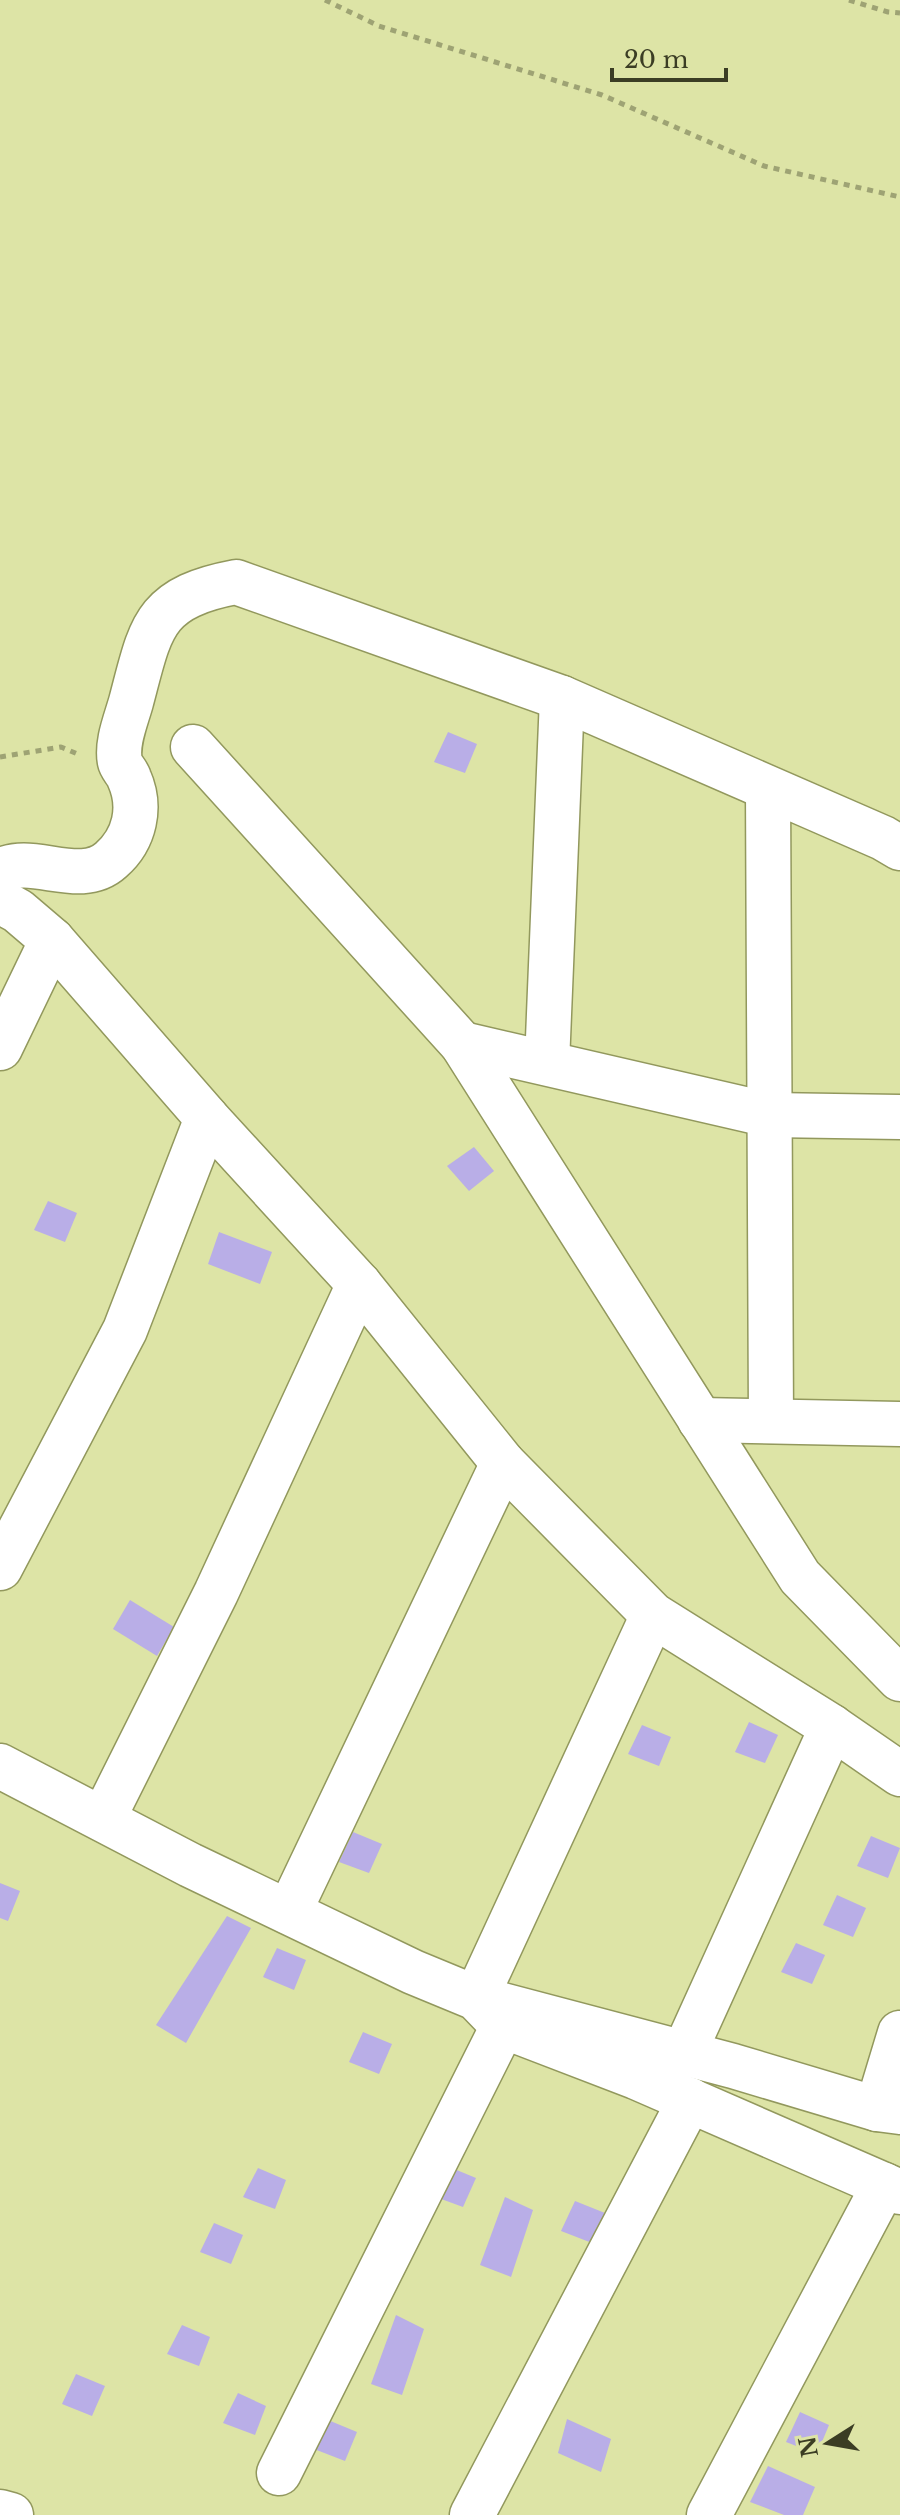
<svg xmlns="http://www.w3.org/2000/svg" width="900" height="2515" font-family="'Libre Baskerville',serif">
  <rect width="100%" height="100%" fill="#dde4a6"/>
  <g fill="#b9aee7">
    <path d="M448,732l29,12 -12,29 -31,-11z"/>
    <path d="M474,1147l20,24 -25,20 -22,-25z"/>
    <path d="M48,1201l29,12 -12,29 -31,-12z"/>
    <path d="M219,1232l53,20 -12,32 -52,-20z"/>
    <path d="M130,1600l44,27 -17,29 -44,-27z"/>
    <path d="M749,1722l29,13 -13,28 -30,-11z"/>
    <path d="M642,1725l29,12 -12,29 -31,-12z"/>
    <path d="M353,1832l29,12 -13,29 -30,-11z"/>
    <path d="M871,1836l29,12 -12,30 -31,-12z"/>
    <path d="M0,1883l20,8 -12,30 -8,-3z"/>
    <path d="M837,1895l29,13 -13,29 -30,-12z"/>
    <path d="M227,1916l24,12 -65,115 -30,-18z"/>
    <path d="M796,1943l29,12 -13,29 -31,-12z"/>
    <path d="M277,1948l29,12 -12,30 -31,-13z"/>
    <path d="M363,2032l29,12 -13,30 -30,-12z"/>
    <path d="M447,2166l29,12 -13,29 -30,-11z"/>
    <path d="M258,2168l28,12 -11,29 -32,-12z"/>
    <path d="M505,2197l28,13 -22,67 -31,-12z"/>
    <path d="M575,2201l30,12 -13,30 -31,-12z"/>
    <path d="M214,2223l29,12 -12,29 -31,-12z"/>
    <path d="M396,2315l28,14 -22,66 -31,-11z"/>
    <path d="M182,2325l28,12 -11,29 -32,-12z"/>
    <path d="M76,2374l29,12 -13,30 -30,-12z"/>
    <path d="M238,2393l28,13 -11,29 -32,-12z"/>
    <path d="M800,2412l29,13 -12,29 -31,-12z"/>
    <path d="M567,2419l44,20 -10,33 -43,-19z"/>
    <path d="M328,2420l29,12 -12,29 -31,-12z"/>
    <path d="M768,2466l47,21 -12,28h-19l-34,-13z"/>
  </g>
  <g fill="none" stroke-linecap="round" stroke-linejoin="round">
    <g stroke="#92985d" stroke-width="47">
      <g id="minor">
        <path d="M193,747l269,297 338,533 100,102"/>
        <path d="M768,789l3,632"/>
        <path d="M0,871c32,-18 80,17 111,-11 24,-21 31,-53 18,-82 -2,-6 -8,-11 -9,-16 -4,-19 6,-42 11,-60 20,-75 21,-104 105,-120l326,116 321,140 17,10"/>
        <path d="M0,901l18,10 34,29 155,178 -82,212 -125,238"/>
        <path d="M462,1044l308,71 130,2"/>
        <path d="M0,1048l52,-108"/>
        <path d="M547,1063l15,-365"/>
        <path d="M207,1118l152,166 144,179 150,152 179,112 68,47"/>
        <path d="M700,1420l200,4"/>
        <path d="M653,1615l-177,383 257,68 144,43 23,3"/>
        <path d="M0,1766l190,99 223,107 63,26 27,28 133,51 264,115"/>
        <path d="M103,1819l113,-226 143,-309"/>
        <path d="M289,1912l214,-449"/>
        <path d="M684,2053l148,-326"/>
        <path d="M877,2109l23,-76"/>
        <path d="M279,2473l224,-447"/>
        <path d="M0,2512l11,3"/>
        <path d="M472,2515l218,-415"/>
        <path d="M709,2515l175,-330"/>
      </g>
    </g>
    <g stroke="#9ea374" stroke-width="5" stroke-dasharray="6 6" stroke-linecap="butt">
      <path d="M325,0l54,26 223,69 162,71 136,31"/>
      <path d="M849,0l39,12 12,1"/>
      <path d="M0,757l61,-10 19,8"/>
    </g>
    <use href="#minor" stroke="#fff" stroke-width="44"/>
  </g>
  <g transform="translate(828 2443) rotate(259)" stroke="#dde4a6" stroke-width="6" paint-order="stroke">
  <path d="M0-6L14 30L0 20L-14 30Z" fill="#3b3d24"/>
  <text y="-12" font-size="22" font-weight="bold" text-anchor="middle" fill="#3b3d24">N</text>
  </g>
  <path d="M612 68v12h114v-12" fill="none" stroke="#3b3d24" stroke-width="4"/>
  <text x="624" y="68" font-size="24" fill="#3b3d24" stroke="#dde4a6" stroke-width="6" paint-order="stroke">20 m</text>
</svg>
